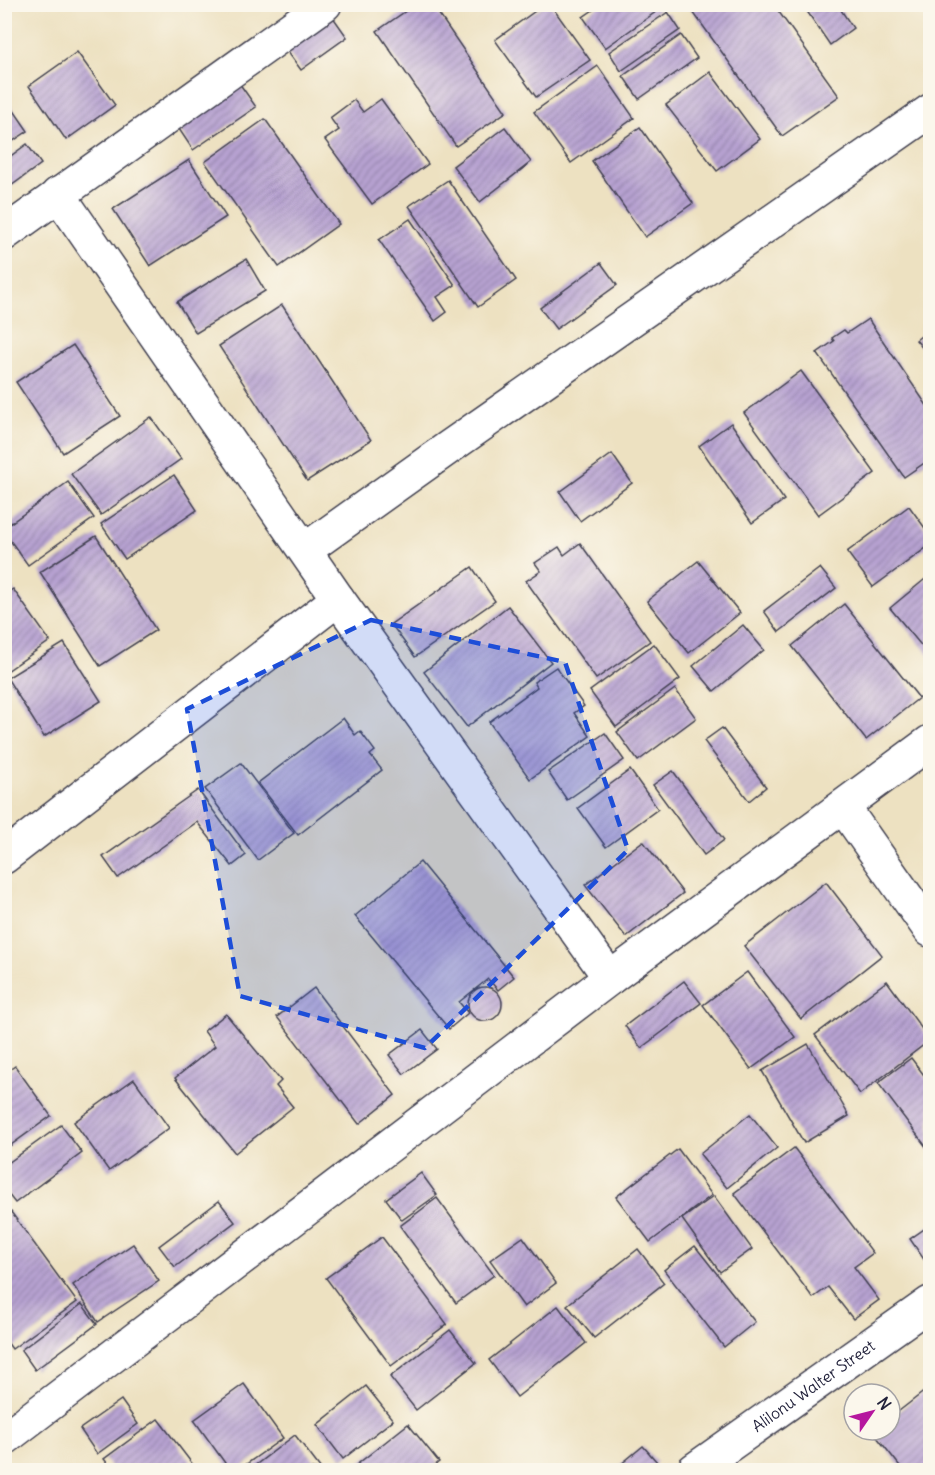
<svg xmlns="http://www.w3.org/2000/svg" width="935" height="1475" font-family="Delius,sans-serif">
  <defs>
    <pattern id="building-hatch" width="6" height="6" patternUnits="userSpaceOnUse" patternTransform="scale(1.5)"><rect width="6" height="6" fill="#b7a2d1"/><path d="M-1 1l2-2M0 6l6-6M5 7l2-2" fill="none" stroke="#9484ab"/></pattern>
  </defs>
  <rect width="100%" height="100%" fill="#fbf7ec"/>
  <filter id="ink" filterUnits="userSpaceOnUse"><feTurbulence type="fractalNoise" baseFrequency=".0167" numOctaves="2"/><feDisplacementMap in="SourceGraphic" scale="12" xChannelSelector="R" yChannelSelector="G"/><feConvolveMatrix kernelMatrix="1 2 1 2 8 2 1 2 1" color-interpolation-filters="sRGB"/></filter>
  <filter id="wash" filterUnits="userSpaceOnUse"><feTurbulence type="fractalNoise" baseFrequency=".008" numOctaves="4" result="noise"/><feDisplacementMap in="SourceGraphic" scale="24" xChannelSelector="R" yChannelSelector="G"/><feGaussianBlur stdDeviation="1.35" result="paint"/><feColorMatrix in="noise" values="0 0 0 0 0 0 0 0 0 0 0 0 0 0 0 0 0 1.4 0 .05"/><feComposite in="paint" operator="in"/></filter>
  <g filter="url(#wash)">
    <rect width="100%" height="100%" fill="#ede1c1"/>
    <g id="blocks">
      <g fill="url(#building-hatch)">
        <path d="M416,4h16l74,108 -50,34 -79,-115z"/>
        <path d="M545,4h5l40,56 -54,37 -41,-57z"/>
        <path d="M602,4h65l-62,44 -22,-31z"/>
        <path d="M802,4h35l16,24 -23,17z"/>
        <path d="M688,5h86l65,91 -57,40z"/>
        <path d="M328,10l19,27 -46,33 -19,-26z"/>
        <path d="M668,12l12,18 -59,41 -12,-19z"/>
        <path d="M681,35l16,23 -58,41 -16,-23z"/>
        <path d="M77,52l38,53 -49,35 -37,-54z"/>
        <path d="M598,66l36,52 -63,45 -37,-51z"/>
        <path d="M710,72l50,67 -43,32 -51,-66z"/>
        <path d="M237,80l19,27 -63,43 -18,-27z"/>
        <path d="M4,96l24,35 -24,16z"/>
        <path d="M381,99l47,65 -56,40 -47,-64 14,-10 -9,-12 24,-18 9,12z"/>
        <path d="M265,119l74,105 -60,43 -74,-105z"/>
        <path d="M505,127l26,35 -51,40 -27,-36z"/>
        <path d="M640,127l53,76 -48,34 -53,-76z"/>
        <path d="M27,144l14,20 -37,27v-30z"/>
        <path d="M189,160l37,57 -76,49 -37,-57z"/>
        <path d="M448,180l68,100 -38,27 -69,-101z"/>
        <path d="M410,219l45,66 -18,12 10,15 -12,9 -56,-81z"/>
        <path d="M246,259l19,32 -69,42 -19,-31z"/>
        <path d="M601,263l16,22 -61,44 -16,-21z"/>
        <path d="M282,305l89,135 -64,41 -88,-135z"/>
        <path d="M868,319l62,91v49l-26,18 -87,-124 17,-12 -2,-3 12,-8 3,3z"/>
        <path d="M930,329v28l-14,-17z"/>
        <path d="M73,345l47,71 -57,37 -47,-71z"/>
        <path d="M801,371l74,102 -57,42 -74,-102z"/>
        <path d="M151,417l30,42 -80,56 -30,-41z"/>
        <path d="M731,423l53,77 -32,23 -53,-77z"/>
        <path d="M612,454l20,29 -52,38 -20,-29z"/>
        <path d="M174,475l23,35 -72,49 -24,-35z"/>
        <path d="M68,482l26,36 -66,47 -24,-33v-4z"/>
        <path d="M909,506l21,29v10l-57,42 -26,-35z"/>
        <path d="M96,536l60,94 -56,36 -60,-94z"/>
        <path d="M580,543l70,98 -54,38 -70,-98 15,-10 -6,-8 24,-16 5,8z"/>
        <path d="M698,561l42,52 -51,40 -42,-52z"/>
        <path d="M472,567l23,34 -80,56 -24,-33z"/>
        <path d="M820,568l16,20 -57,44 -15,-21z"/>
        <path d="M930,575v81l-40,-48z"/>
        <path d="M13,589l37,52 -46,32v-78z"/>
        <path d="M844,604l75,94 -53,42 -74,-94z"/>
        <path d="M508,606l43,56 -84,65 -43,-55z"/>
        <path d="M743,625l21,25 -50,41 -21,-25z"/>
        <path d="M64,643l37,58 -57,36 -37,-59z"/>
        <path d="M654,644l26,35 -64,48 -26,-36z"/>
        <path d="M556,667l28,39 -10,7 16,23 -60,43 -41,-57 48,-35 -3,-5z"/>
        <path d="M675,689l21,29 -58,43 -21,-29z"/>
        <path d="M343,718l12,17 5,-4 15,20 -5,4 12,15 -84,65 -40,-52z"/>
        <path d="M722,728l44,59 -17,14 -45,-60z"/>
        <path d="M605,733l19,27 -57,40 -19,-28z"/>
        <path d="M241,763l53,70 -36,27 -53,-71z"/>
        <path d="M630,770l28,39 -52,38 -28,-39z"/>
        <path d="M673,771l51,69 -20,15 -51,-70z"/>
        <path d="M198,790l48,65 -14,11 -35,-44 -79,56 -15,-21z"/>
        <path d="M643,841l40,52 -57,44 -41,-52z"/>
        <path d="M420,862l94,115 -16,13 -10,-11 -29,23 9,11 -19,16 -94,-113z"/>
        <path d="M826,882l56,73 -81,64 -57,-73z"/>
        <path d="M747,972l48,65 -44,32 -48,-64z"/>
        <path d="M684,981l17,22 -60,45 -16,-22z"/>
        <path d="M887,981l43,59 -70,54 -45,-59z"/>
        <circle cx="485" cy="1004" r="17"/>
        <path d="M314,988l81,107 -36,29 -82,-107z"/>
        <path d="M226,1014l55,67 -5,5 17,21 -58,46 -60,-75 40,-32 -11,-15z"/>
        <path d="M422,1030l15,19 -33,25 -15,-19z"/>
        <path d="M808,1044l41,72 -45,27 -42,-72z"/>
        <path d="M911,1058l19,25v69l-52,-69z"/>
        <path d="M15,1066l36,50 -47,34v-76z"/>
        <path d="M134,1079l35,49 -60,43 -35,-49z"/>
        <path d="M750,1114l27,34 -50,40 -27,-34z"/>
        <path d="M61,1125l21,28 -67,50 -11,-14v-23z"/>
        <path d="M794,1148l79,105 -19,14 25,33 -26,19 -25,-32 -15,11 -79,-105z"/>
        <path d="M678,1149l34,46 -62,47 -34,-45z"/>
        <path d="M421,1173l16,22 -35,25 -16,-21z"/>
        <path d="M714,1196l38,53 -32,23 -38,-53z"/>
        <path d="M437,1198l57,77 -38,28 -56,-77z"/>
        <path d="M219,1201l16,21 -60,45 -16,-21z"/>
        <path d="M11,1212l66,90 -65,47 -8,-11v-121z"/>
        <path d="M930,1225v32l-5,4 -15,-22z"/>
        <path d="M382,1237l65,87 -56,42 -65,-88z"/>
        <path d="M523,1237l33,46 -32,24 -34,-47z"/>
        <path d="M133,1244l26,37 -61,41 -25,-37z"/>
        <path d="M695,1246l60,76 -31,25 -60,-77z"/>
        <path d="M638,1249l26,34 -70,55 -27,-33z"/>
        <path d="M82,1304l15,20 -62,46 -14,-20z"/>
        <path d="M558,1306l28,37 -69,54 -28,-37z"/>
        <path d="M450,1330l26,33 -60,47 -26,-33z"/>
        <path d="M244,1384l39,54 -45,32h-8l-36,-50z"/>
        <path d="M366,1386l27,34 -50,39 -26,-34z"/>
        <path d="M930,1387v83h-27l-30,-38 17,-2v-12z"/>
        <path d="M121,1400l17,24 -41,30 -17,-25z"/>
        <path d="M158,1419l39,51h-84l-9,-11z"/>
        <path d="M408,1424l31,38 -10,8h-79z"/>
        <path d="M295,1435l26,34 -72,1z"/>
        <path d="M643,1446l14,16 -9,8h-34z"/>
      </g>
    </g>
  </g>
  <g filter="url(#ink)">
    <use href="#blocks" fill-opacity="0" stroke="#403f4f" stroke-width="1.5"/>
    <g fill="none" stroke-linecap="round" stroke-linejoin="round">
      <g stroke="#403f4f" stroke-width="36">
        <g id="minor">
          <path d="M4,234l321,-230"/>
          <path d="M305,550l143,-102 482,-337"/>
          <path d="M844,808l86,122"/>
          <path d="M4,857l334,-258"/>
          <path d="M610,978l320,-236"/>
          <path d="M4,1439l606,-461 -272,-379 -280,-405"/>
          <path id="s1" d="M694,1470l236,-167"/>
        </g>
      </g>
      <use href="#minor" stroke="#fff" stroke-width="33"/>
    </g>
  </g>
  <path fill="#1d4ed8" fill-opacity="0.2" stroke="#1d4ed8" stroke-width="4.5" stroke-dasharray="12 8" stroke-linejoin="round" d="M371,620l194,42 63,188 -203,198 -185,-52 -53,-287z"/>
  <g text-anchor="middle" stroke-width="4.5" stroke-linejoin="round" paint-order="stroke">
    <g font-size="16" fill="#22223b" stroke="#fbf7ec">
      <text dy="6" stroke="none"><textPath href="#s1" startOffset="146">Alilonu Walter Street</textPath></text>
    </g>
  </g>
  <rect width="935" height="1475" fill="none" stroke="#fbf7ec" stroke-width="24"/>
  <g transform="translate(872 1412) rotate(55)"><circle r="28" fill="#fbf7ec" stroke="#a4a2a5" stroke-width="1.5"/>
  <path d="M0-4.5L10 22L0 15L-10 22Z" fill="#b5179e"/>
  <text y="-9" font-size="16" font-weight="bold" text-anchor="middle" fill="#22223b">N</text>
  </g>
</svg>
